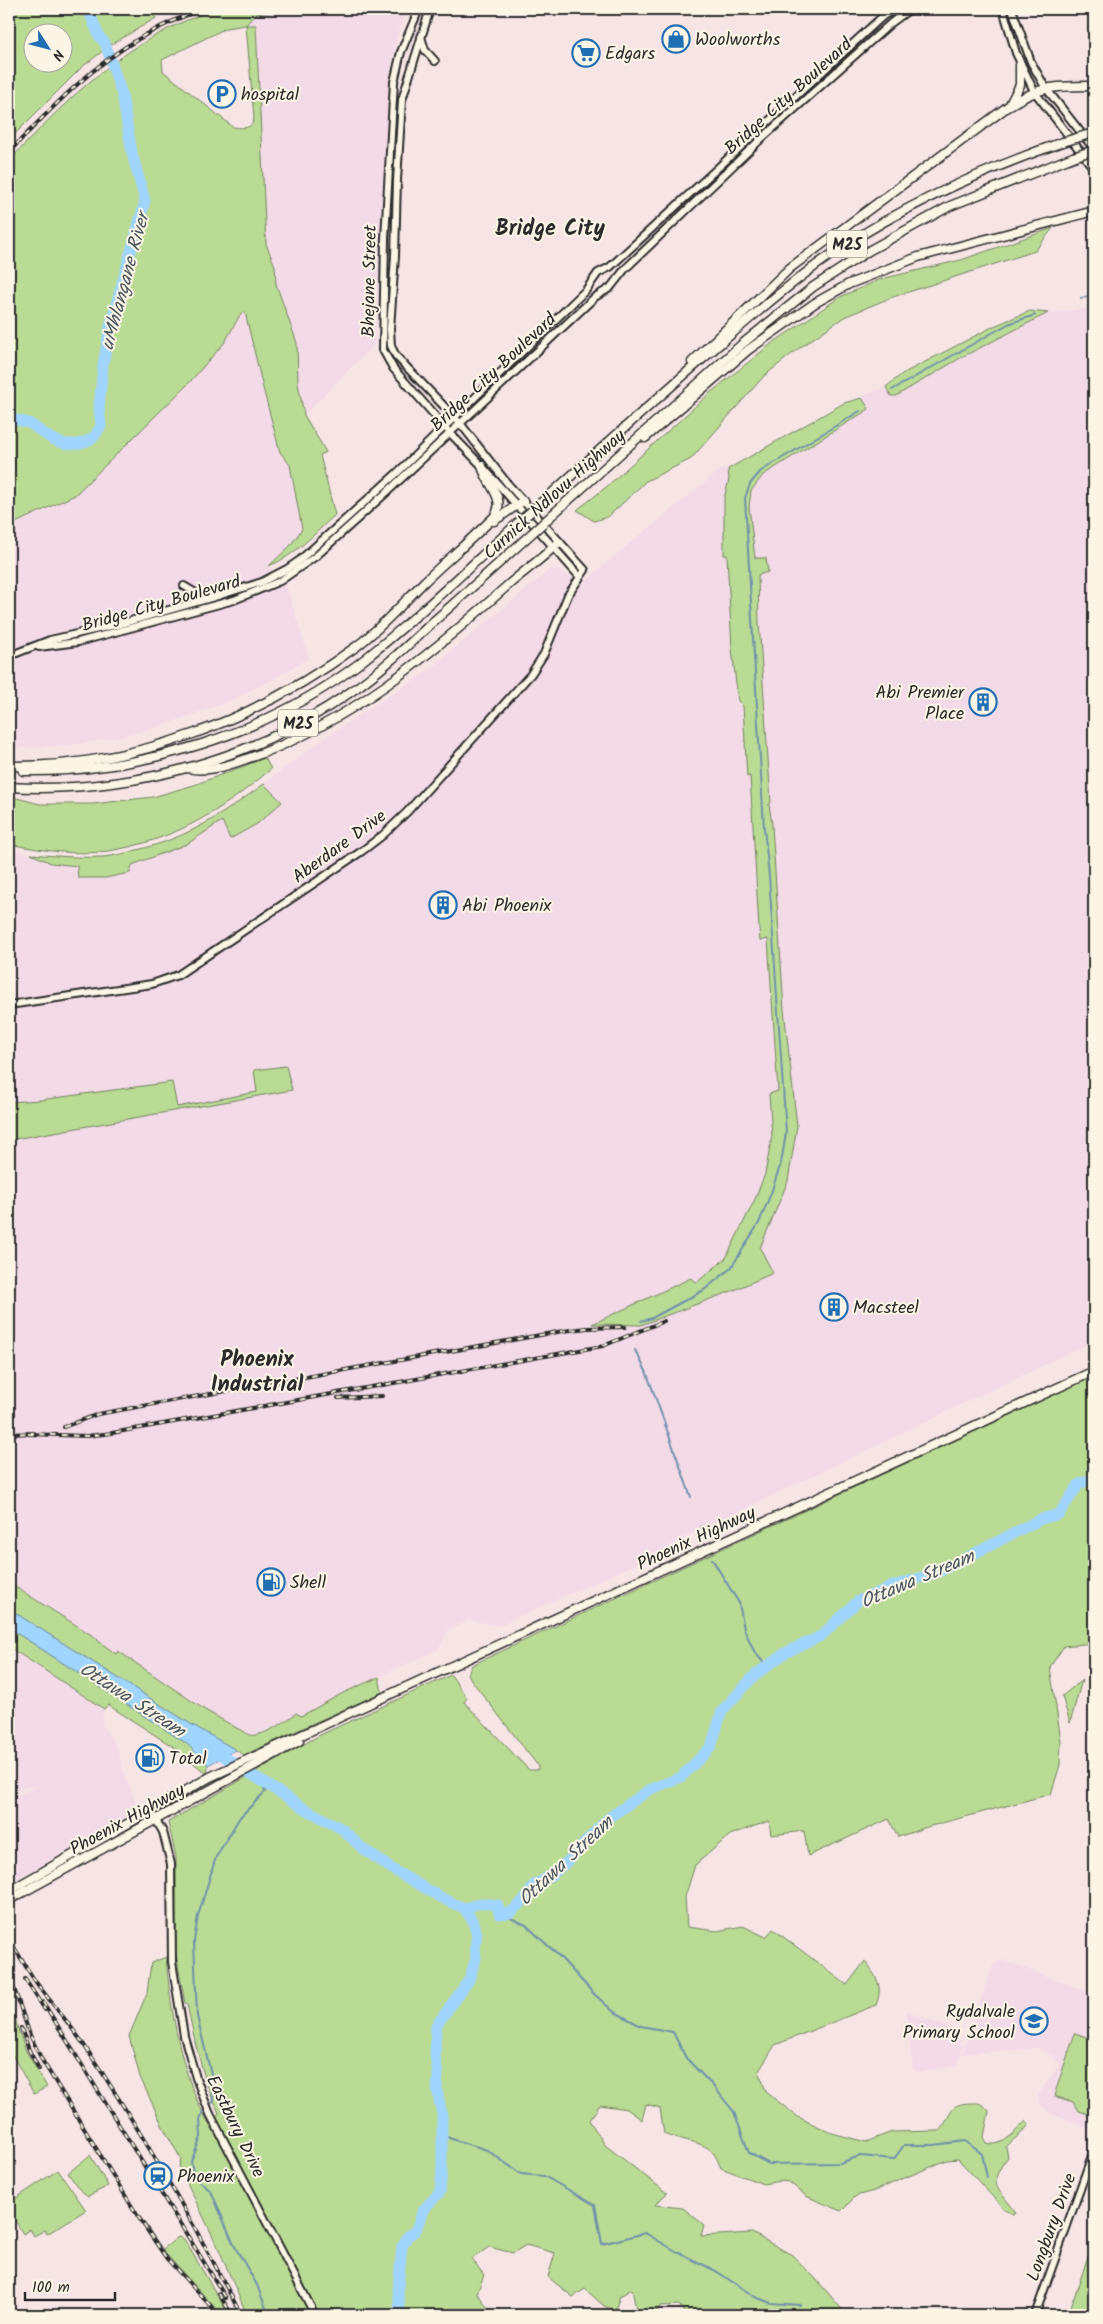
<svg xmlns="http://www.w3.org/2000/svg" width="1103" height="2324" font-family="Kalam,sans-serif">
  <rect width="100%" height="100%" fill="#f7e5e6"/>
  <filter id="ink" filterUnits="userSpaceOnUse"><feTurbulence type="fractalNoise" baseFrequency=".02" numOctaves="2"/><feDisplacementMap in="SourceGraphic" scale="10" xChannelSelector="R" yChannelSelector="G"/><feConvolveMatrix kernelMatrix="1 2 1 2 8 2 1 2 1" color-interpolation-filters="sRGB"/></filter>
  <g filter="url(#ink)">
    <g fill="#f3dae7">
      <path d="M292,9h83l31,3 -9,25 -7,38 -15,269 -71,71 -6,-32 -1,-40 -21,-59 -1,-18 -9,-22 -10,-219h-10l9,-11z"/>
      <path d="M1094,308v1033l-406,195 -39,22 -151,68 -29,-6 -21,10 -9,19 -96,44 -42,23 -5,-3 -20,13 -22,10 -15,-5 -34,-21 -86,-59 -3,3 -66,-46 -41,-25v-734l22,5 35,3h39l50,-11 28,-10 39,-21 105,-79 99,-64 126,-104 32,15 22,-20 114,-93 8,-1 116,-66 42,-16 16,-13 110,-57 18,-6 18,2z"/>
      <path d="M245,312l18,76 17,63 10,14 12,64 -12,17 -21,20 18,22 22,70 -39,23 -40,20 -63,23 -44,12 -45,8 -69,5v-223l46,-20 82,-72 51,-50 37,-42 16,-29z"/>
      <path d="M9,1647l95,62 -2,15 15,24 8,29 14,33 -130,73v-87l11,-1 19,-10 -30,5z"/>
      <path d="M1002,1960l92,34v129l-2,7 -42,-17 -9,-7 -3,-11 21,-30 -5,-8 -17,-9 -75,6 31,-89z"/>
      <path d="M906,2011l47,18 1,6 6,5 -1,4 4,2 -6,20 -38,6 -6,-3z"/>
    </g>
    <g fill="#badb94" stroke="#728360" fill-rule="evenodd">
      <path d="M9,9h140l7,9 -44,26 -30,23 -73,73zM32,32h30v30h-30z"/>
      <path d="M218,9h74l-37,5 -9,11h10l10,219 9,22 1,18 21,59 1,40 6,32 22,37 -6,3 15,60c-20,18 -40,41 -66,51l21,-20 12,-17 -12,-64 -10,-13 -17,-64 -18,-76 -4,1 -16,29 -37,42 -113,111 -66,31v-365c58,-62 121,-126 209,-152zM246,25l8,93c-2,12 -11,10 -21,9l-70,-56 -1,-11 64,-32z"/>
      <path d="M1053,228l-18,23 -145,47 -46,19 -46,32 -34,27 -73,83 -45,22 -38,36 -14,4 -17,-11 28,-22 105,-95 61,-49 69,-47 41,-18 80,-19z"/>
      <path d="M1030,311l18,2 -86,44 -66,39h-5l-5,-9 16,-13 92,-48z"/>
      <path d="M862,398l7,11 -106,66 -12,16 -2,16 6,51h11l2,14 -10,3 1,48 12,180 -2,1 3,21 12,185 13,116 -9,55 -28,67 13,25 -41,18 -91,34 -49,-1 99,-46 5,5 30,-25 29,-59 10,-25 7,-38 -3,-42 9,-3 -10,-152 -8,2 -1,-13 -9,-152 -3,1 -4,-71 -5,-5 -6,-52 -5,-94h-3v-56l5,-20 -1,-10 116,-66z"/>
      <path d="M265,758l6,11c-49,42 -98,72 -163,82 -32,5 -68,-1 -99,-7v-48l31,8h53l60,-7 41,-12z"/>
      <path d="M264,784l18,18 -25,22 -27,15 -8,-18 -35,23 -55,21 -2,8 -25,5h-27l-1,-12 -26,-3 -20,-9c24,2 48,4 72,3 12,-1 23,-4 34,-7 53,-13 84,-35 127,-66z"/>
      <path d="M286,1066l6,24 -283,50v-38l31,-2 132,-18 5,25 80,-15 -3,-22z"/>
      <path d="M1094,1376v267l-30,3 -14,21 11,74 -1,24 -9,29 -124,33 -29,10 -9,-18 -81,37 -4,-25 -33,4 -2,-14 -39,14 -35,30 -10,32 2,30 30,4 26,-5 23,11 7,-8 74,56 18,-24c11,16 19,24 11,44l-101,40 -16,26 7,21 32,25 34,16 34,9 26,-10 47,-1c15,-16 6,-28 33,-28 8,-1 12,2 17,8l-5,26 3,6c16,5 27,-11 39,-22l3,4c-7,9 -16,14 -23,22l2,10c-24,30 -7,32 8,56l-2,2 -11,-7 -45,-49 -11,1 -73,31 -18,5 -15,15 -35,-15 -17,-14 -9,-1 -17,3 -42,-16c-2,-4 -4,-10 -7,-14 -8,-13 -37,-14 -50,-20l-4,-26 -14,-4 -4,16 -15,-11 -27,-4 -11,15 16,25 62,48 -12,12 28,3 21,17 -3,11 51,-3 40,22 23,23 32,37h-161l-7,-10 -18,1 -4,5 -20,4 -5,-26 -12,7 -5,14 -11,-4 -19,-17 -12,8 -25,-20 7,-24 -29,-8 -13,8 -24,-6 -17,12 12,16 -7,18 10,14 13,8h-253l-30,-70 -38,-79 2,-7 -18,-32 -23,-50 -11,-41 18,-43 4,-30 15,-6c4,52 16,124 44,168l9,-12c-17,-35 -24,-71 -32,-109l-2,-1 -9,-49v-97l-8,-35 152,-87 131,-60 16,23 -3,4 65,68h9v-4l-66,-85 -4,-7 4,-9z"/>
      <path d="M9,1583l89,56 -1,1 19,14 2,-3 87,59 44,25c12,3 38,-14 47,-22l5,3 42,-23 36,-16 3,15 -138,63 -55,-32 -180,-114z"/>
      <path d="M9,1628l177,115 22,22 -1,9 -32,-26 -67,-43 -4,4 -95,-62z"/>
      <path d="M1082,1680l-12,43 -8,-27z"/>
      <path d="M9,1988l8,38 9,25 21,36 -13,7 -25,-45z"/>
      <path d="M1075,2033l19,7v66l-3,9 -13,-4 -5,-9 -19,-6z"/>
      <path d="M90,2155l18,31 -20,10 -9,-7 -11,-16z"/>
      <path d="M58,2170l28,40 -39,24 -2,-4 -11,6 -4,-7 -7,5 -9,-16 -5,3v-18z"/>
      <path d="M178,2237l6,2 45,76h-7l-60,-65z"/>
      <path d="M1094,2240v75h-26z"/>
    </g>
    <path fill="#a0d5fe" stroke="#7191aa" d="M9,1609l180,114 47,27 -28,15 -22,-22 -177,-115z"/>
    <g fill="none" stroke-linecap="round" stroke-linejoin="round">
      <g stroke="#7191aa" stroke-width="2">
        <path d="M1081,298l13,-2"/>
        <path d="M892,390l116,-66 27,-9"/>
        <path d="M641,1321l11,-3 52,-28 27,-22 28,-45 12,-30 10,-30 5,-30 -17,-257 -5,-48 -19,-330 5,-14 11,-13 99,-60"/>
        <path d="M635,1350l11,21 45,126"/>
        <path d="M701,1526l2,6"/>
        <path d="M712,1559l27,44 5,26 11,24 12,13"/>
        <path d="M504,1915l22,10 34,32 34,37 19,17 28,15 32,6 13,26 29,30 19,24 15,41 20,11 71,-1 20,-7 34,3 10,-14h30l31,-4 17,13 5,23"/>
        <path d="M212,2103l2,-2 -2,-23 -15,-62 -3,-75 4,-25 18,-59 24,-40 25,-25 -2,-9"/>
        <path d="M203,2111l-3,9 1,17 -10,25 3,15 17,14 23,54 23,40 10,26 -1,4"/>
        <path d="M442,2133l7,5 38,12 34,24 23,2 51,29 7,39 43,-11 36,21 35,17 39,26 16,6 29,2"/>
      </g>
      <g stroke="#a0d5fe" stroke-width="11">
        <path d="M9,418l20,5 23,16 13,5h13l9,-3 7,-4 7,-11 -2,-18 4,-43 7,-39 35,-125 -13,-48 -10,-58 -17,-52 -6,-7 -11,-27"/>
        <path d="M212,1749l90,58 40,22 20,19 33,23 51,29 18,8 18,-5 16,2 1,9 11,-1 15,-14 9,-14 19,-11 16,-14 38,-41 42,-29 32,-13 30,-30 11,-36 33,-36 30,-22 36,-17 37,-35 35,-15 46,-14 102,-53 18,-5 20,-30 15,-6"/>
        <path d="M400,2315l-2,-27 4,-42 6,-10 8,-6 7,-20 17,-18 2,-22v-55l-5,-26 1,-14 -3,-20 1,-29 33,-46 7,-22 -1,-11 2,-13 -5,-14 -8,-12"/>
      </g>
      <g stroke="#2b2b2b" stroke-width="10">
        <g id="minor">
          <path d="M419,9l-18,43 -7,30 -9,156 -2,112 10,18 57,65 32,33 97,110"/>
          <path d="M1003,9l13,44 18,38 60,78"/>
          <path d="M1012,9l19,53 14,25 49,62"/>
          <path d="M421,37l4,13 10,11"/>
          <path d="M184,586l22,13"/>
          <path d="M39,647l39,-5 156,-42 46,-19 36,-25 72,-65 207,-194 15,-9 15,-19 136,-130 130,-116 19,-14"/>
          <path d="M9,656l41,-16 70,-16 101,-29 41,-13 25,-13 13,-9 96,-86 190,-184 12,-17 12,-6 273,-251 12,-7"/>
          <path d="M9,1005l143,-21 26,-9 184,-124 21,-16 24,-23 124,-138 13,-20 24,-59 17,-25 -78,-87 -47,-60 -64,-67 -5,-10 -1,-17 5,-73 2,-76 5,-80 28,-91"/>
          <path d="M150,1810l13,22 8,32 1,98 12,74 12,42 14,36 105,201"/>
          <path d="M1035,2315l59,-165"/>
        </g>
      </g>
      <g stroke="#2b2b2b" stroke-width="11">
        <g id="major">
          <path d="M1010,104l10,-19v-20"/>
          <path d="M692,362l98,-94 217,-161c34,-22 48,-21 87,-21"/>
          <path d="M645,438l103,-88 67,-47 34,-19 69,-27 176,-46"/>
          <path d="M550,495c54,-49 108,-98 164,-146 42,-36 84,-73 130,-103 69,-45 142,-77 219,-104"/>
          <path d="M561,507l180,-162 72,-58 57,-37 80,-44 123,-49"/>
          <path d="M494,521l29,-20"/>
          <path d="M9,766c124,2 249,-47 348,-120 25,-19 46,-43 68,-65 23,-22 47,-42 69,-64 14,-18 -8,-33 -12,-51"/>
          <path d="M187,768c22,5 42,-3 62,-10 99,-34 181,-103 258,-172 17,-15 36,-28 52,-44"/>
          <path d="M23,771c118,2 244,-37 338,-109 55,-43 107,-94 159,-141"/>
          <path d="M9,787c119,7 245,-27 343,-96 30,-21 56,-46 83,-71 32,-28 64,-57 96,-86"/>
          <path d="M9,1891l201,-114 884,-406"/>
          <path d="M9,1900l290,-159"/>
        </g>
      </g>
      <use href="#minor" stroke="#fcf5e5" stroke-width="6"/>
      <use href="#major" stroke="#fcf5e5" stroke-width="8"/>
      <g stroke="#2b2b2b" stroke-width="4">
        <g id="rail">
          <path d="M9,152c60,-62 110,-115 195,-143"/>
          <path d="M338,1398l44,-2"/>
          <path d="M64,1427l34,-13 465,-83 24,-3 38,-1"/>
          <path d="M9,1434l25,-1"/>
          <path d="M28,1434l59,2 25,-3 479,-85 12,-2 61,-25"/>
          <path d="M9,1940c10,14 18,30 29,45 15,20 32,39 46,60 58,87 110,178 157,270"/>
          <path d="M9,1974l21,61 12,25 97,158 28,41 52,56"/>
          <path d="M25,1979l20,31"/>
          <path d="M43,2002l183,296"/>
          <path d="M21,2028l8,22 10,19"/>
          <path d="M219,2294l13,21"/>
        </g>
      </g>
      <use href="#rail" stroke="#fcf5e5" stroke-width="2" stroke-dasharray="5.5" stroke-linecap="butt"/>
      <g stroke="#2b2b2b" stroke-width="11" stroke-linecap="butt">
        <g id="major-bridge">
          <path d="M1063,142l27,-8"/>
          <path d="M1073,157l21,-7"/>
          <path d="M520,521l30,-26"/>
          <path d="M531,534l30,-27"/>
        </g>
      </g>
      <use href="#major-bridge" stroke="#fcf5e5" stroke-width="8"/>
    </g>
  </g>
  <defs>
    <g id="shop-ring" transform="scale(1.4375)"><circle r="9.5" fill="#fcf5e5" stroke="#1f6fb2" stroke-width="1.5"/><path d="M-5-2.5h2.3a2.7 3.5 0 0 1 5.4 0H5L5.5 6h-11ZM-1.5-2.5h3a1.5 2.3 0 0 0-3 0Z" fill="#1f6fb2"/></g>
    <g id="supermarket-ring" transform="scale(1.4375)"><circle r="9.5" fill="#fcf5e5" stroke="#1f6fb2" stroke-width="1.5"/><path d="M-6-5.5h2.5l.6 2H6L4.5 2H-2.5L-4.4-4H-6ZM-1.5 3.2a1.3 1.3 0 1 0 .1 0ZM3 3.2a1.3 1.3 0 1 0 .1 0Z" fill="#1f6fb2"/></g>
    <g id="parking-ring" transform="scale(1.4375)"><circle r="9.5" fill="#fcf5e5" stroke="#1f6fb2" stroke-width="1.5"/><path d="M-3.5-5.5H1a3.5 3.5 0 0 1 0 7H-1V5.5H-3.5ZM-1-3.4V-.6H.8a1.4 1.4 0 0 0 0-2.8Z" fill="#1f6fb2"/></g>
    <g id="building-ring" transform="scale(1.4375)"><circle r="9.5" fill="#fcf5e5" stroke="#1f6fb2" stroke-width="1.5"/><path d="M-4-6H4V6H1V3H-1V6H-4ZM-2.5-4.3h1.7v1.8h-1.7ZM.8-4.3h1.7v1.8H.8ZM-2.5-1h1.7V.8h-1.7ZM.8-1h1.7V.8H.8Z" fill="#1f6fb2"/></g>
    <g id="fuel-ring" transform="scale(1.4375)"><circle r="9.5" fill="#fcf5e5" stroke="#1f6fb2" stroke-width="1.5"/><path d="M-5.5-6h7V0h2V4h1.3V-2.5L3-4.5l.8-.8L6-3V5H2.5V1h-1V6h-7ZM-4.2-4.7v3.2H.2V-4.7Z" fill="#1f6fb2"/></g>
    <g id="school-ring" transform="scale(1.4375)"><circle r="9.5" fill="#fcf5e5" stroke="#1f6fb2" stroke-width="1.5"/><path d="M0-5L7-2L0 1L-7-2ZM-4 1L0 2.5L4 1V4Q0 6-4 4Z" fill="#1f6fb2"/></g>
    <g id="station-ring" transform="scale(1.4375)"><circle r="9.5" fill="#fcf5e5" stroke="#1f6fb2" stroke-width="1.5"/><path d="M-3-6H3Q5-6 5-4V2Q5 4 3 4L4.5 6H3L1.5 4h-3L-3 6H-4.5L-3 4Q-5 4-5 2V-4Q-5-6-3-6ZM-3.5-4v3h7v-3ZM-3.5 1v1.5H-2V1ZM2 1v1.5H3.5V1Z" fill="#1f6fb2"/></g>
  </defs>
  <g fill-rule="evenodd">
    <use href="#shop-ring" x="676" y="39"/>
    <use href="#supermarket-ring" x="586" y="53"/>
    <use href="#parking-ring" x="222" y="94"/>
    <use href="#building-ring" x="983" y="702"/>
    <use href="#building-ring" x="443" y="905"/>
    <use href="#building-ring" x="834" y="1307"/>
    <use href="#fuel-ring" x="271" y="1582"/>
    <use href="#fuel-ring" x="150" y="1758"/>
    <use href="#school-ring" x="1034" y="2021"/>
    <use href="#station-ring" x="158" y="2176"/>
  </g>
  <g text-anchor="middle" stroke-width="4" stroke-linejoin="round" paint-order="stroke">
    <g fill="#fcf5e5" stroke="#6a6863" stroke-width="1">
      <rect x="827" y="230.5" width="40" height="27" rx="4"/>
      <rect x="278" y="709.5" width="40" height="27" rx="4"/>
    </g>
    <g font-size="16" font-weight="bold" fill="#2b2b2b">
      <text x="847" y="250">M25</text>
      <text x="298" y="729">M25</text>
    </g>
    <g font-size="18" fill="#2b2b2b" stroke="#fcf5e5" text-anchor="start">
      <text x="695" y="45">Woolworths</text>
      <text x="605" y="59">Edgars</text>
      <text x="241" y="100">hospital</text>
      <text x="964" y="698" text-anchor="end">Abi Premier<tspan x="964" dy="21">Place</tspan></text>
      <text x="462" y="911">Abi Phoenix</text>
      <text x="853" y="1313">Macsteel</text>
      <text x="290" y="1588">Shell</text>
      <text x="169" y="1764">Total</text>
      <text x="1015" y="2017" text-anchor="end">Rydalvale<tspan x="1015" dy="21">Primary School</tspan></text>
      <text x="177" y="2182">Phoenix</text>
    </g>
    <g font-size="18" fill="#2b2b2b" stroke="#fcf5e5">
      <text transform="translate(788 96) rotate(-42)" y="6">Bridge City Boulevard</text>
      <text transform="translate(369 281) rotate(-89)" y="6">Bhejane Street</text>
      <text transform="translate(493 372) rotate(-43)" y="6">Bridge City Boulevard</text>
      <text transform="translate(554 494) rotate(-42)" y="6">Curnick Ndlovu Highway</text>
      <text transform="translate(161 603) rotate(-16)" y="6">Bridge City Boulevard</text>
      <text transform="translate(339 846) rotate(-36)" y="6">Aberdare Drive</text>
      <text transform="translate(696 1538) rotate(-25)" y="6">Phoenix Highway</text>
      <text transform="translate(127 1819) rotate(-29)" y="6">Phoenix Highway</text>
      <text transform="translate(236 2126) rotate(64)" y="6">Eastbury Drive</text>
      <text transform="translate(1051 2227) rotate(-70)" y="6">Longbury Drive</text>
    </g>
    <g font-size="19" font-style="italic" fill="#485660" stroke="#fcf5e5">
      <text transform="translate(124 281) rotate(-75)" y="7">uMhlangane River</text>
      <text transform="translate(917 1578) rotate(-23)" y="7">Ottawa Stream</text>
      <text transform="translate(133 1699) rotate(33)" y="7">Ottawa Stream</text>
      <text transform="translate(565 1860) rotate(-43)" y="7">Ottawa Stream</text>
    </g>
    <g font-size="22" font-weight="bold" fill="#2b2b2b" stroke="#fcf5e5">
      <text x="550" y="235">Bridge City</text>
      <text x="257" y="1366">Phoenix<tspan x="257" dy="25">Industrial</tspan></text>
    </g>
  </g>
  <rect width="1103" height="2324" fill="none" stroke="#fcf5e5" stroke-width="30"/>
  <rect x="15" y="15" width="1073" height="2294" fill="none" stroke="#2b2b2b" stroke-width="2" filter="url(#ink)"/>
  <g transform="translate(48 48) rotate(126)"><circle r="24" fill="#fcf5e5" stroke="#a8a49b"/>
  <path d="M0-4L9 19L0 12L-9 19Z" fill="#1f6fb2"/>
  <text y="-8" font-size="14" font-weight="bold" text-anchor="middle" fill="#2b2b2b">N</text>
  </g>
  <path d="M25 2292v8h90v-8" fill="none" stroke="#2b2b2b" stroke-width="2.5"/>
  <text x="32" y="2292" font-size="15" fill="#2b2b2b" stroke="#fcf5e5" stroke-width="4" paint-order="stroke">100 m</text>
</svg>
